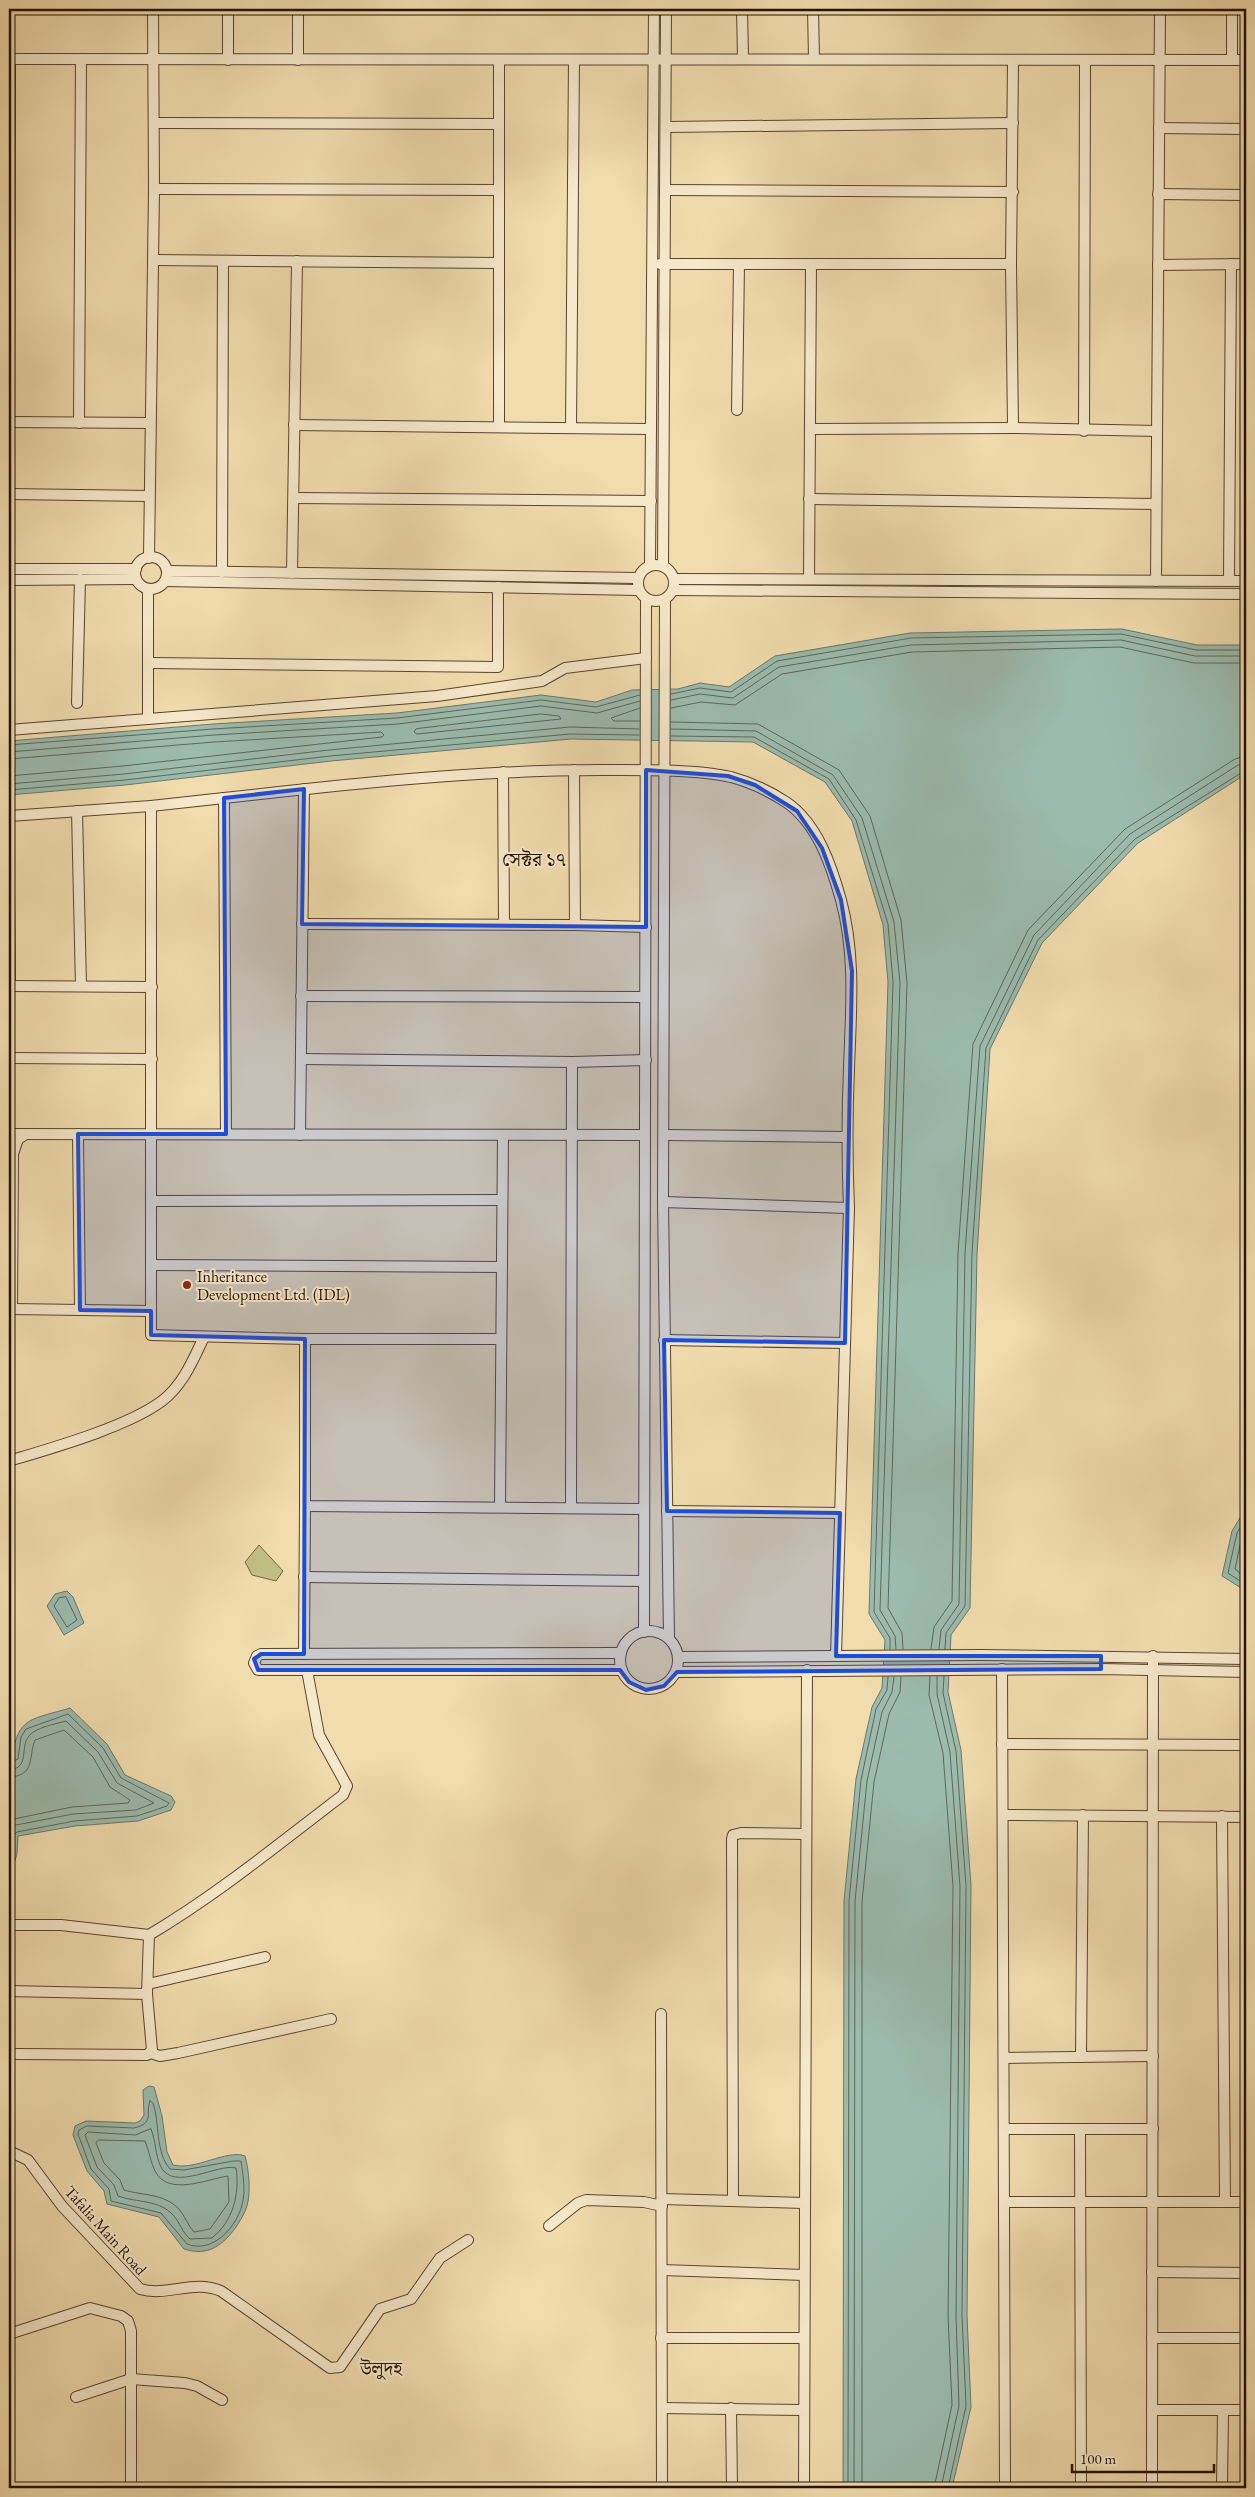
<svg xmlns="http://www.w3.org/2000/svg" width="1255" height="2497" font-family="'EB Garamond','Noto Serif Bengali',serif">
  <rect width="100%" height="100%" fill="#f1dcae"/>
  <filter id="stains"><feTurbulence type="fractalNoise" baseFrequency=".004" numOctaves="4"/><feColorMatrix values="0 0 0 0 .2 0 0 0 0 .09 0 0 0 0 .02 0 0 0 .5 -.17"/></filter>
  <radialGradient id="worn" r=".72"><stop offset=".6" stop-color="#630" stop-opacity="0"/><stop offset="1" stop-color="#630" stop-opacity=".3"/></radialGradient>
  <path fill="#c1be86" stroke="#736845" d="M259,1545l24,26 -7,10 -24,-6 -7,-13z"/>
  <g fill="#9bbbae" stroke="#6c776a">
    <path d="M1122,629l75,16h49v129l-108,69 -96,100 -52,106 -13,205 -7,354 -19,27 -3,57 13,58 10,135 -4,431 4,91 -19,81h-109l1,-587 12,-122 16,-72 10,-19 3,-48 -16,-26 19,-632 -5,-57 -31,-104 -27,-39 -72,-40 -182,-3 -240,22 -206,24 -116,10v-54l204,-17 184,-11 144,-18 55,7 36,-12 46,-1 22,-6 29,4 46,-31 135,-23z"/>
    <path d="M1246,1508v83l-24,-15 10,-45z"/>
    <path d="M67,1591l6,6 11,26 -20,12 -17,-29 8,-12z"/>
    <path d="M70,1708l37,36 18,31 46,21 4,6 -4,8 -33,11 -63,5 -57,10 -1,18 -8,26v-121l4,-2c3,-41 22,-38 57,-49z"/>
    <path d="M149,2086l5,1 8,29 5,36 6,13c22,6 54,-16 72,-9 4,15 6,35 2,50 -2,7 -7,15 -11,21 -13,18 -28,30 -52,22l-25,-32 -52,-13 -3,-13 -17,-20 -14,-36 2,-9 11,-5 49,2 5,-2 4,-6 -1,-25z"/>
  </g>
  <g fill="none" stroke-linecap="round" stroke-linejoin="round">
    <g stroke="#606659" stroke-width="1">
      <path d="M671,694l29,-6 31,4 46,-31 134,-23 210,-4 75,16h50"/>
      <path d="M671,700l29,-6 33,4 46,-31 132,-22 210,-5 74,16h51"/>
      <path d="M671,708l30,-6 34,3 47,-31 130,-22 208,-5 74,16h52"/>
      <path d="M541,714l18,2 2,3 -144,15 -3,-2 2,-3z"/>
      <path d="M640,721h-26l-3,-3 29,-10"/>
      <path d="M671,722l87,2 81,46 31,46 31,104 6,63 -19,625 14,25 1,16"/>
      <path d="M671,729l85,2 77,44 29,43 32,104 6,61 -20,627 15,26 1,13"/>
      <path d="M671,736l83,1 75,42 27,41 32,104 5,58 -19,630 16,26v11"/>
      <path d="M9,745l204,-16 184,-11 144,-18 55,7 44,-12"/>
      <path d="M9,752l205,-17 184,-11 143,-18 56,7 43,-12"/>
      <path d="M9,759l205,-17 167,-10 3,3 -2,2 -259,29 -114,10"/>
      <path d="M9,784l115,-10 205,-24 241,-23 69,2"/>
      <path d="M9,790l116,-10 205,-24 240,-22 69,1"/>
      <path d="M1246,1518l-9,15 -9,40 18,12"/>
      <path d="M1246,1529l-4,7 -7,33 11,9"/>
      <path d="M66,1597l11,23 -10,7 -13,-21 5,-8z"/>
      <path d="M931,1649l3,-22 18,-26 6,-348 15,-209 55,-114 97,-101 110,-70 11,-3"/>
      <path d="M939,1649l2,-19 18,-26 6,-351 15,-207 54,-111 96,-101 108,-69 8,-1"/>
      <path d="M945,1649l1,-16 19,-27 7,-353 14,-205 52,-108 97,-101 111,-69"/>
      <path d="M930,1676l-1,19 14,58 10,133 -5,430 4,89 -18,83"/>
      <path d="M937,1676v18l13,58 10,134 -4,430 3,90 -18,82"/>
      <path d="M944,1676l-1,17 13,58 10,135 -4,430 4,90 -18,82"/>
      <path d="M9,1763l9,-4 3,-22 5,-8 42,-15 35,34 18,30 48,25 -2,3 -30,10 -63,5 -57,11 -4,4 -4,29"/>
      <path d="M9,1770c22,-2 10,-22 20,-34 7,-9 27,-12 37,-15l32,31 19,31 37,20 -18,7 -63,4 -57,11 -7,6"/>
      <path d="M9,1777c27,-1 19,-20 26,-37l29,-10 29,27 17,30 20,13 -2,3 -56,4 -63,13"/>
      <path d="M150,2101l3,2c7,20 2,49 17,66l14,1 49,-9h8c2,14 5,30 1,44 -6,23 -30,49 -55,39l-26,-31 -50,-12 -2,-12 -18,-20 -13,-35 1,-4 8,-4 47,2c21,-5 11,-14 16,-27z"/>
      <path d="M151,2129c5,12 4,26 10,38 13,25 57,-4 75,1 4,26 -3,53 -24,70l-22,1c-8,-7 -10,-16 -16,-23 -15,-17 -37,-13 -56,-20l-4,-11 -17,-18 -12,-32 3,-3 47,3z"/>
      <path d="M99,2140l46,1c4,9 5,20 10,30 13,26 52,8 73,5l1,26 -19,27 -16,3c-6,-6 -9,-16 -15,-23 -16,-16 -35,-13 -55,-19l-4,-10 -16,-17 -8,-20z"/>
      <path d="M848,2488l1,-587 12,-121 15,-71 11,-19 1,-13"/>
      <path d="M854,2488l1,-587 12,-120 15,-69 10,-20 2,-15"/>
      <path d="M862,2488v-586l12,-120 15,-68 11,-22 1,-15"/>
    </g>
    <g stroke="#58442e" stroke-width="12">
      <g id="minor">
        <path d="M228,9v51"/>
        <path d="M742,9l1,50"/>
        <path d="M813,9l1,50"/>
        <path d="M9,59l1237,1"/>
        <path d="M298,60v-51"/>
        <path d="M1013,60l-2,204 2,164"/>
        <path d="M1232,60v-51"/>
        <path d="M154,123l345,1"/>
        <path d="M666,127l347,-4"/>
        <path d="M1159,128l87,1"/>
        <path d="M154,189l345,1"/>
        <path d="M665,190l348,2"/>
        <path d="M1158,194l88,1"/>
        <path d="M153,260l346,3"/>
        <path d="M660,264h351"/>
        <path d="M1158,265l88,-1"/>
        <path d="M737,410l2,-146"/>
        <path d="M9,422l1,-363"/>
        <path d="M9,422l141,1"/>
        <path d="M79,423l2,-364"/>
        <path d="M294,425l357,4"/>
        <path d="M499,427v-367"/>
        <path d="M571,428l3,-368"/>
        <path d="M811,429l202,-1 144,3"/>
        <path d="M1084,431l1,-371"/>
        <path d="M9,494l140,2"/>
        <path d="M294,498l357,3"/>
        <path d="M809,499l347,5"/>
        <circle cx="151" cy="573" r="16"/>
        <path d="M149,558l5,-369 -1,-180"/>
        <circle cx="656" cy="583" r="18"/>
        <path d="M650,565l4,-556"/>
        <path d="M663,566l3,-557"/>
        <path d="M9,569h127"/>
        <path d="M167,571l471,7"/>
        <path d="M222,572l1,-311"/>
        <path d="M292,573l5,-312"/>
        <path d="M674,579l572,2"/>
        <path d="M809,579l2,-314"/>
        <path d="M9,580l127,-1"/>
        <path d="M165,581l473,9"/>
        <path d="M1156,581l4,-572"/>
        <path d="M1229,581l2,-317"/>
        <path d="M673,590l573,4"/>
        <path d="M665,599l-2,603 6,436"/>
        <path d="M150,663l348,4v-80"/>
        <path d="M77,703l3,-124"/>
        <path d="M148,719l289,-23 105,-15 23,-13 81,-10"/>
        <path d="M9,730l139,-11v-130"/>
        <path d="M574,770l1,155"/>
        <path d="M503,772l1,152"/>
        <path d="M151,806v529l154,4h196"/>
        <path d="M77,811l4,175"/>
        <path d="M9,816l142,-10 73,-8"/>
        <path d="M9,888l1,98"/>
        <path d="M302,924l273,1 71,2"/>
        <path d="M9,986l143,1"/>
        <path d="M301,996l344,1"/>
        <path d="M9,1058l143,1"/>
        <path d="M301,1059l271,3 74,-2"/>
        <path d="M9,1134l636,1"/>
        <path d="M78,1134l2,176"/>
        <path d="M226,1134l-2,-336c125,-14 252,-28 378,-28 38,0 93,-1 129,7 19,5 38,14 55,25 31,21 45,62 55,98 15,55 10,111 8,168 -2,47 -2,93 0,140l-13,448"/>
        <path d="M300,1135l4,-346"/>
        <path d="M664,1135l182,2"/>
        <path d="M152,1201l350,-1"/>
        <path d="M663,1202l186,6"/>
        <path d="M151,1265l351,2"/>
        <path d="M12,1309l139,2"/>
        <path d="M9,1310l3,-1 1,-155 5,-15 8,-5"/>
        <path d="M305,1339v167l339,3"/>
        <path d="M664,1340l181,3"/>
        <path d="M9,1461c43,-13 118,-34 153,-60 21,-16 31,-41 42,-64"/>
        <path d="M500,1507l3,-372"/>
        <path d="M571,1508l1,-446"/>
        <path d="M667,1511l173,2"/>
        <path d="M304,1577l340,4"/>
        <circle cx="649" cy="1660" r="29"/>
        <path d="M644,1632l2,-1033"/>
        <path d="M621,1653l-360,1 -4,2 -3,7 4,7h364"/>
        <path d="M304,1654l1,-148"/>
        <path d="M679,1657l302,-2 265,4"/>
        <path d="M1002,1669l3,819"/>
        <path d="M677,1672l424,-3 145,3"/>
        <path d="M1002,1744l244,1"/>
        <path d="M1003,1815l243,2"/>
        <path d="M1222,1816l3,386"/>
        <path d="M9,1925h52l88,10"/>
        <path d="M148,1984l117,-27"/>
        <path d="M9,1991l138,3 2,-59c69,-41 131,-92 194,-140l4,-9 -28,-51 -12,-65"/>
        <path d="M661,2014l1,474"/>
        <path d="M150,2053l10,3 18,-3 153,-34"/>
        <path d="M17,2054l130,1 5,-5 -5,-56"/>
        <path d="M1081,2057l2,-242"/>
        <path d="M1004,2058l149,-2"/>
        <path d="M1004,2129h149"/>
        <path d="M1080,2130l1,358"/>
        <path d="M9,2151l19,9 34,46 78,83c27,8 54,-10 81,2l109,77 10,-1 40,-58 31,-10 29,-41 28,-18"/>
        <path d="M662,2199l142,4"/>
        <path d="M733,2200l-1,-361 1,-4 8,-2 65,1"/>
        <path d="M1004,2202h242"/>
        <path d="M549,2226l29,-23 8,-3 58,2 18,4"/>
        <path d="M662,2270l142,5"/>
        <path d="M1152,2272l94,1"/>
        <path d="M9,2334l81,-26 31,8 7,5 3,10v157"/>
        <path d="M661,2338h143"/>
        <path d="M1152,2338h94"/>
        <path d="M76,2397l55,-18 54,4 12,3 25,14"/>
        <path d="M662,2408l141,2"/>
        <path d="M731,2408l1,80"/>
        <path d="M1152,2410h94"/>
        <path d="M804,2488l3,-818"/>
        <path d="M1152,2488l1,-832"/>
        <path d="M1222,2488l1,-78"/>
      </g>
    </g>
    <use href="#minor" stroke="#f6e8ca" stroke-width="10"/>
  </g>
  <path fill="#1d4ed8" fill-opacity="0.2" stroke="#1d4ed8" stroke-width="4" stroke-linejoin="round" d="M646,770l82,6 27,9 42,26 25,37 19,52 11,71 -7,372 -181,-3 3,171 173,2 -4,143h265v13l-424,3 -13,14 -18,4 -17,-8 -9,-12h-362l-4,-11 7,-5h43l1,-315 -154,-4v-24l-71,-1 -2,-176h148l-2,-336 80,-9 -2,135 344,3z"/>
  <circle fill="#8f2418" stroke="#f6e8ca" stroke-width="2" cx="187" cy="1285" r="5"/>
  <g text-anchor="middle" stroke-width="4" stroke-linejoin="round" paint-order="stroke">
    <g font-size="16" fill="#251104" stroke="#f6e8ca" text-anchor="start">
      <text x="197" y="1282">Inheritance<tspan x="197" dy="18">Development Ltd. (IDL)</tspan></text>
    </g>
    <g font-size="16" fill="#251104" stroke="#f6e8ca">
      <text transform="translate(106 2230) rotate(48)" y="6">Tafalia Main Road</text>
    </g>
    <g font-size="19" fill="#251104" stroke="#f6e8ca">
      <text x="534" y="866">সেক্টর ১৭</text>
      <text x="381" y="2375">উলুদহ</text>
    </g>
  </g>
  <rect width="1255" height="2497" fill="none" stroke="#f1dcae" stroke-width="30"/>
  <rect x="10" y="10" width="1235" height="2477" fill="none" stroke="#251104" stroke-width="2.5"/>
  <rect x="15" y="15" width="1225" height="2467" fill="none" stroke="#251104"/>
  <path d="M1072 2464v8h142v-8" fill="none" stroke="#251104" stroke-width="2.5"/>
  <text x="1080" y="2464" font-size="15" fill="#251104" stroke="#f6e8ca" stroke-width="4" paint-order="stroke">100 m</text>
  <rect width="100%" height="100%" filter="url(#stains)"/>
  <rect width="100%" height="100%" fill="url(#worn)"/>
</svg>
